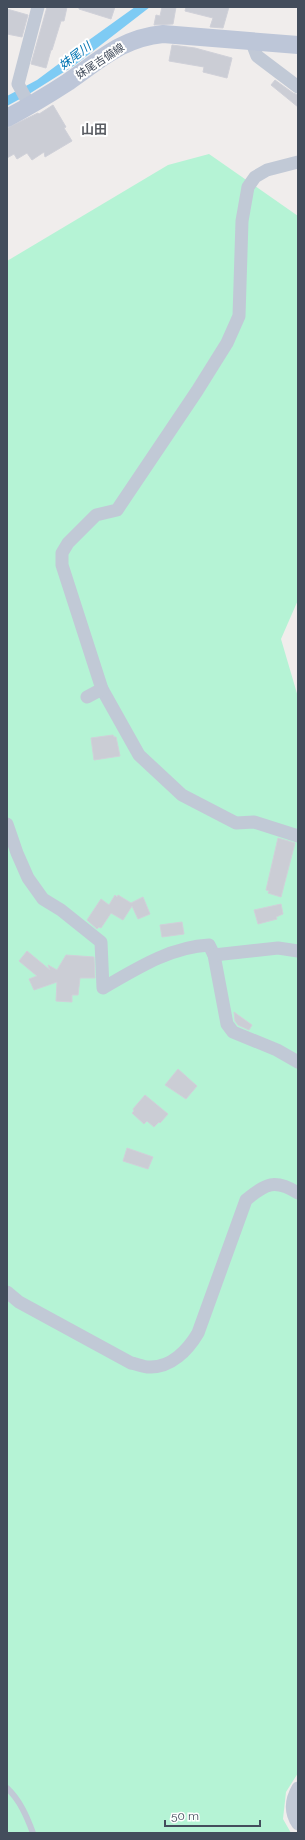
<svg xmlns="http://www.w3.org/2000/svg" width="305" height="1840" font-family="Raleway,'Noto Sans JP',sans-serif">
  <rect width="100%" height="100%" fill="#f0edec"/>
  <path fill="#b5f3d5" d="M209,154l89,62v384l-17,39 17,58v1076l-12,19 -3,27 8,14h-284v-1572l161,-96z"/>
  <path fill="#7ecbf4" d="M135,7h15l-75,58 -46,29 -22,12v-10l30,-16 39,-29 13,-11z"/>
  <g fill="#cbcdd5" stroke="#d0d1d9">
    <path d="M47,7h20l-3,14h-3l-9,29h-1l-5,18 -15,-4z"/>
    <path d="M79,7h36l-4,12 -32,-10z"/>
    <path d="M162,7h14l-3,17 -19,1 2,-10 4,1z"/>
    <path d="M186,7h43l-6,21 -13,-1 3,-9 -28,-7z"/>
    <path d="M7,9l21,6 -6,22 -15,-3z"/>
    <path d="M172,45l23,3 37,10 -5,20 -24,-6 1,-5 -35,-6z"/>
    <path d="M275,80l18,13 5,2v12l-27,-22z"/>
    <path d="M53,105l13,22 -2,1 8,13 -27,16 -1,-5 -12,8 -5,-7 -10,6 -3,-5 -7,4v-30l31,-15 1,1z"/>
    <path d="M113,735l1,2h2l4,19 -26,4 -3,-22z"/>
    <path d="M278,838l17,5 -14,54 -13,-4 1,-2 -3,-1z"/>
    <path d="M115,895l2,2 1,-2 13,8 12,-6 7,17 -12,5 -6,-13 -9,14 -12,-7 -10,15 -2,-1 -2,2 -10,-9 14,-21 8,6z"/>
    <path d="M281,904l2,10 -7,3 1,2 -19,5 -4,-14z"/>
    <path d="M182,922l2,12 -22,3 -2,-12z"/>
    <path d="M27,951l23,19 -2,-5 9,5 9,-15 28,2 1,21h-15l-2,17h-6v7l-16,-1 1,-19 -23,8 -5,-11 8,-3 -18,-15z"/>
    <path d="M234,1012l18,13 -3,5 -11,-5 -3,-4z"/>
    <path d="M178,1069l19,17 -11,13 -21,-14z"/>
    <path d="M145,1095l23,19 -8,9 -1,-1 -5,5 -7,-6 -3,3 -12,-11 2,-2 -1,-2z"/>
    <path d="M127,1148l26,9 -5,12 -25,-8z"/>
  </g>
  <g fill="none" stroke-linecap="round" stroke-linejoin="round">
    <path stroke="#c1c9d6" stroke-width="6" d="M7,1788c13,12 20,29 26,45"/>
    <g stroke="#c1c9d6" stroke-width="13">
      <path d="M252,43l5,13 41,31"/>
      <path d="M30,106l-12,-22 20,-77"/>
      <path d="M102,689l37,66 43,40 54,28 18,-1 44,14"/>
      <path d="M87,697l15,-8 -40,-124v-12l6,-10 28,-28 21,-5 80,-119 30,-48 12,-27 3,-95 6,-34 7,-10 12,-7 31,-8"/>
      <path d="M7,824l10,29 11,25 15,21 18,11 40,32 2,46c33,-19 67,-41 106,-43l5,10 13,69 6,8 44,18 21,12"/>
      <path d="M214,955l64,-7 20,3"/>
      <path d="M7,1292l12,10 112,61c6,1 13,4 18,4 22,1 39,-17 49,-34l48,-133c20,-17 29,-21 52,-7"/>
      <path d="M298,1788c-7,12 -8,24 0,36"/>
    </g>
    <path stroke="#bdc6d8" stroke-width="18" d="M7,118c21,-11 41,-23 61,-36 32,-22 54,-44 95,-48l135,11"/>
  </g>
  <g text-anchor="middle" stroke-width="4" stroke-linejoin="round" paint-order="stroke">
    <g font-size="11" fill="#434d5c" stroke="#fff">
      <text transform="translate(100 61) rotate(-33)" y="4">妹尾吉備線</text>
    </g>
    <g font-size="12" font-style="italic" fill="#0074b2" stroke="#fff">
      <text transform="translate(75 56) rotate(-37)" y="4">妹尾川</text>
    </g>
    <g font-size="13" font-weight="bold" fill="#595c62" stroke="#fff">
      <text x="94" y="134">山田</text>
    </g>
  </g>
  <rect width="305" height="1840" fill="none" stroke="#434d5c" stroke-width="16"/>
  <path d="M165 1820v6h95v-6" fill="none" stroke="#434d5c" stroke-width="2"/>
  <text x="171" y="1820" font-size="12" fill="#434d5c" stroke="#ffffff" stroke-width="3" paint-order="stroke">50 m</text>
</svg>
